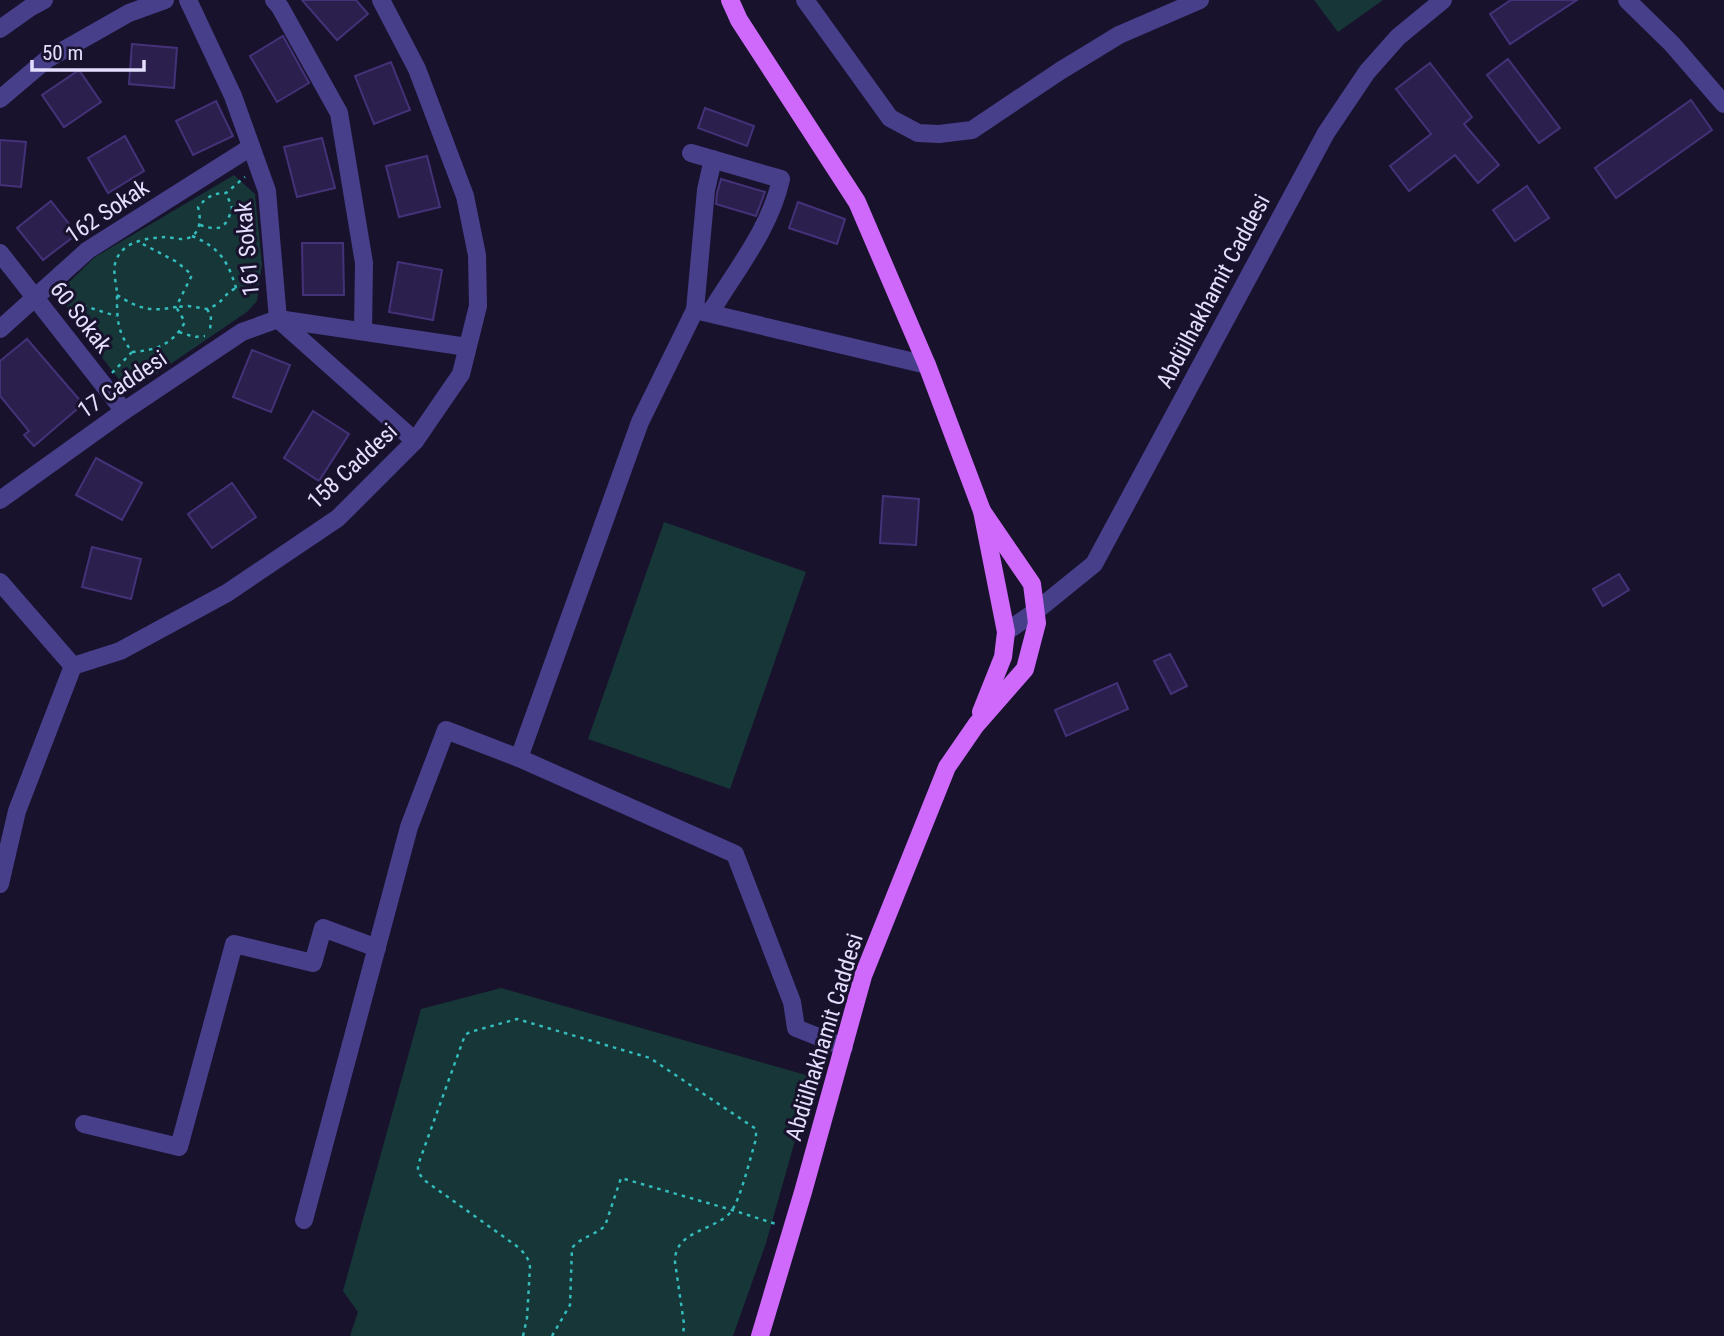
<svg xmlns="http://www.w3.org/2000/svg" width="1724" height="1336" font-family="'Roboto Condensed',sans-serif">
  <rect width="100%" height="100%" fill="#19122d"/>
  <g fill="#163637">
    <path d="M1314,0h69l-45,32z"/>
    <path d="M234,175l21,19 7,70 -5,37 -10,11 -100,68 -27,1 -51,-67 -7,-25 33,-32z"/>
    <path d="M664,522l142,50 -76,217 -142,-50z"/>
    <path d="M501,988l312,89 -47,166 -33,93h-383l8,-24 -15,-21 78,-282z"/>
  </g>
  <g fill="#2b1f4d" stroke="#443279" stroke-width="2">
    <path d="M302,0h54l12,14 -31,26z"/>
    <path d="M1511,0h66l-67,44 -20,-30z"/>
    <path d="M283,36l26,47 -32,19 -27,-46z"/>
    <path d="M132,44l45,4 -3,40 -45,-4z"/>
    <path d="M1508,59l52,69 -21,15 -52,-68z"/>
    <path d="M391,62l19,48 -36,14 -19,-48z"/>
    <path d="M1430,63l42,54 -8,7 35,41 -21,18 -23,-28 -46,36 -19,-25 41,-32 -35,-45z"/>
    <path d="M79,70l22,32 -37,25 -22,-32z"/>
    <path d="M1691,100l21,30 -96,68 -21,-30z"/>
    <path d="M216,101l17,35 -40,19 -17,-34z"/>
    <path d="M705,108l49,18 -7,20 -49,-18z"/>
    <path d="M125,136l19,35 -36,22 -20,-35z"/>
    <path d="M322,138l13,50 -38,9 -13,-50z"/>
    <path d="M0,140l26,2 -5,45 -21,-2z"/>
    <path d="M427,156l13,51 -41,10 -13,-51z"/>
    <path d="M721,179l44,13 -9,24 -40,-12 1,-11z"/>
    <path d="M1527,186l22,32 -34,23 -22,-31z"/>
    <path d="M51,201l26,33 -34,26 -26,-32z"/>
    <path d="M798,202l47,17 -8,25 -48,-16z"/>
    <path d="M302,243h41l1,52h-41z"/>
    <path d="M398,262l44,8 -9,50 -44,-8z"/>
    <path d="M27,339l56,65 -49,42 -10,-11 5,-4 -29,-35v-35z"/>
    <path d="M252,350l38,15 -19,47 -38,-15z"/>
    <path d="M313,411l36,23 -30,47 -35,-23z"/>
    <path d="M96,458l46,25 -20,37 -46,-25z"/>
    <path d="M232,483l24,34 -44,31 -24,-34z"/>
    <path d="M883,496l36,3 -3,46 -36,-2z"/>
    <path d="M92,547l49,12 -10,40 -49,-12z"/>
    <path d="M1619,574l10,16 -26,16 -10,-17z"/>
    <path d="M1170,654l17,32 -16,8 -17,-33z"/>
    <path d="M1117,683l11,26 -62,27 -11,-26z"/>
  </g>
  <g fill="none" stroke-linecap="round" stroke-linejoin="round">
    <g stroke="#34bcbd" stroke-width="2.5" stroke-dasharray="3.5 5" stroke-linecap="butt">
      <path d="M200,225c21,7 26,3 32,-17l-5,-13"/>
      <path d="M192,236c27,11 36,25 44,52l6,4 19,-1"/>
      <path d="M117,295c23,14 32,17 59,12l16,-32 -15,-13 -40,-21"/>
      <path d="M59,298l57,18"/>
      <path d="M207,309l4,7 -1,16"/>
      <path d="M179,332l15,5 11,-1"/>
      <path d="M132,352c25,-2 40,-7 53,-30l-9,-15 12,-1 19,3 11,-5 11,-12 7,-4"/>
      <path d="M112,373l20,-21c-15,-21 -15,-32 -15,-56 0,-14 -6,-25 0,-38 8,-17 31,-20 48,-21 5,0 11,2 16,2 19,0 21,-18 17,-32 9,-10 15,-14 28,-14l19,-16"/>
      <path d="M523,1336l4,-18 3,-51c-1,-9 -6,-14 -12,-20l-94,-67 -6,-8v-7l47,-130 5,-3 47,-13 133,39 106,71v10c-5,16 -16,63 -26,74 -17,18 -56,18 -55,49l9,62 -1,12"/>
      <path d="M552,1336l18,-31 2,-57c9,-11 23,-13 33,-22l16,-48 111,32 44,14"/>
    </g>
    <g stroke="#473f8a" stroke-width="18">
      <path d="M188,0l45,96 34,95 11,128"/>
      <path d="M274,0l6,7 59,106 25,150 -1,68"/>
      <path d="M805,0l85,118 28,15 21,1 33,-4 88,-59 59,-36 81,-35"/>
      <path d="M1627,0l45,44 52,60"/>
      <path d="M0,29l31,-22 13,-7"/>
      <path d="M0,99l46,-39 83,-47 36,-13"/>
      <path d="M691,153l90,26c-11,50 -45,91 -71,134"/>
      <path d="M0,253l124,158"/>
      <path d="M695,310l11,-120 7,-31"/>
      <path d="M278,319l137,122"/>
      <path d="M0,329l88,-79 163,-103"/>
      <path d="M0,500l124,-89 118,-79 36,-13 189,28"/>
      <path d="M0,582l73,84"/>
      <path d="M1006,632l30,-21 58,-47 232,-431 41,-61 31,-35 45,-37"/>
      <path d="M0,884l17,-73 56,-145 47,-15 107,-58 111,-75 77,-77 46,-67 17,-68 -1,-51 -12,-59 -48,-127 -36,-69"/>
      <path d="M844,1047l-48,-19 -4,-26 -57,-148 -216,-96 121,-336 55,-112 232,55"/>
      <path d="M84,1124l95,23 55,-203 79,19 10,-35 54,20"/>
      <path d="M304,1220l105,-393 37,-97 73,28"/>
    </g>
    <g stroke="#ce69fb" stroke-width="18">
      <path d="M730,0l9,20 118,182 70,163 55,146 24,121 -3,25 -22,55"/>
      <path d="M760,1336l43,-144 60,-216 84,-209 29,-42 49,-56 12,-46 -5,-39 -50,-73"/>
    </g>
  </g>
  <g text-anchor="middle" stroke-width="6" stroke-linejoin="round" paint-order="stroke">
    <g font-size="23" fill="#e4dffe" stroke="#19122d">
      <text transform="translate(107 211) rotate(-34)" y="8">162 Sokak</text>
      <text transform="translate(247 249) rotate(-95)" y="8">161 Sokak</text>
      <text transform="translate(1213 291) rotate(-62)" y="8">Abdülhakhamit Caddesi</text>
      <text transform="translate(81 317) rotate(52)" y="8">60 Sokak</text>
      <text transform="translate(122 384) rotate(-34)" y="8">17 Caddesi</text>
      <text transform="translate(352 466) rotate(-43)" y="8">158 Caddesi</text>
      <text transform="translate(824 1037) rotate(-73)" y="8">Abdülhakhamit Caddesi</text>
    </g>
  </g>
  <path d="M32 60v10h112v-10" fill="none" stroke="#e4dffe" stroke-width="3.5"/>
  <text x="42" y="60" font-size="21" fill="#e4dffe" stroke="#19122d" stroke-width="5" paint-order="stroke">50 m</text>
</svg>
